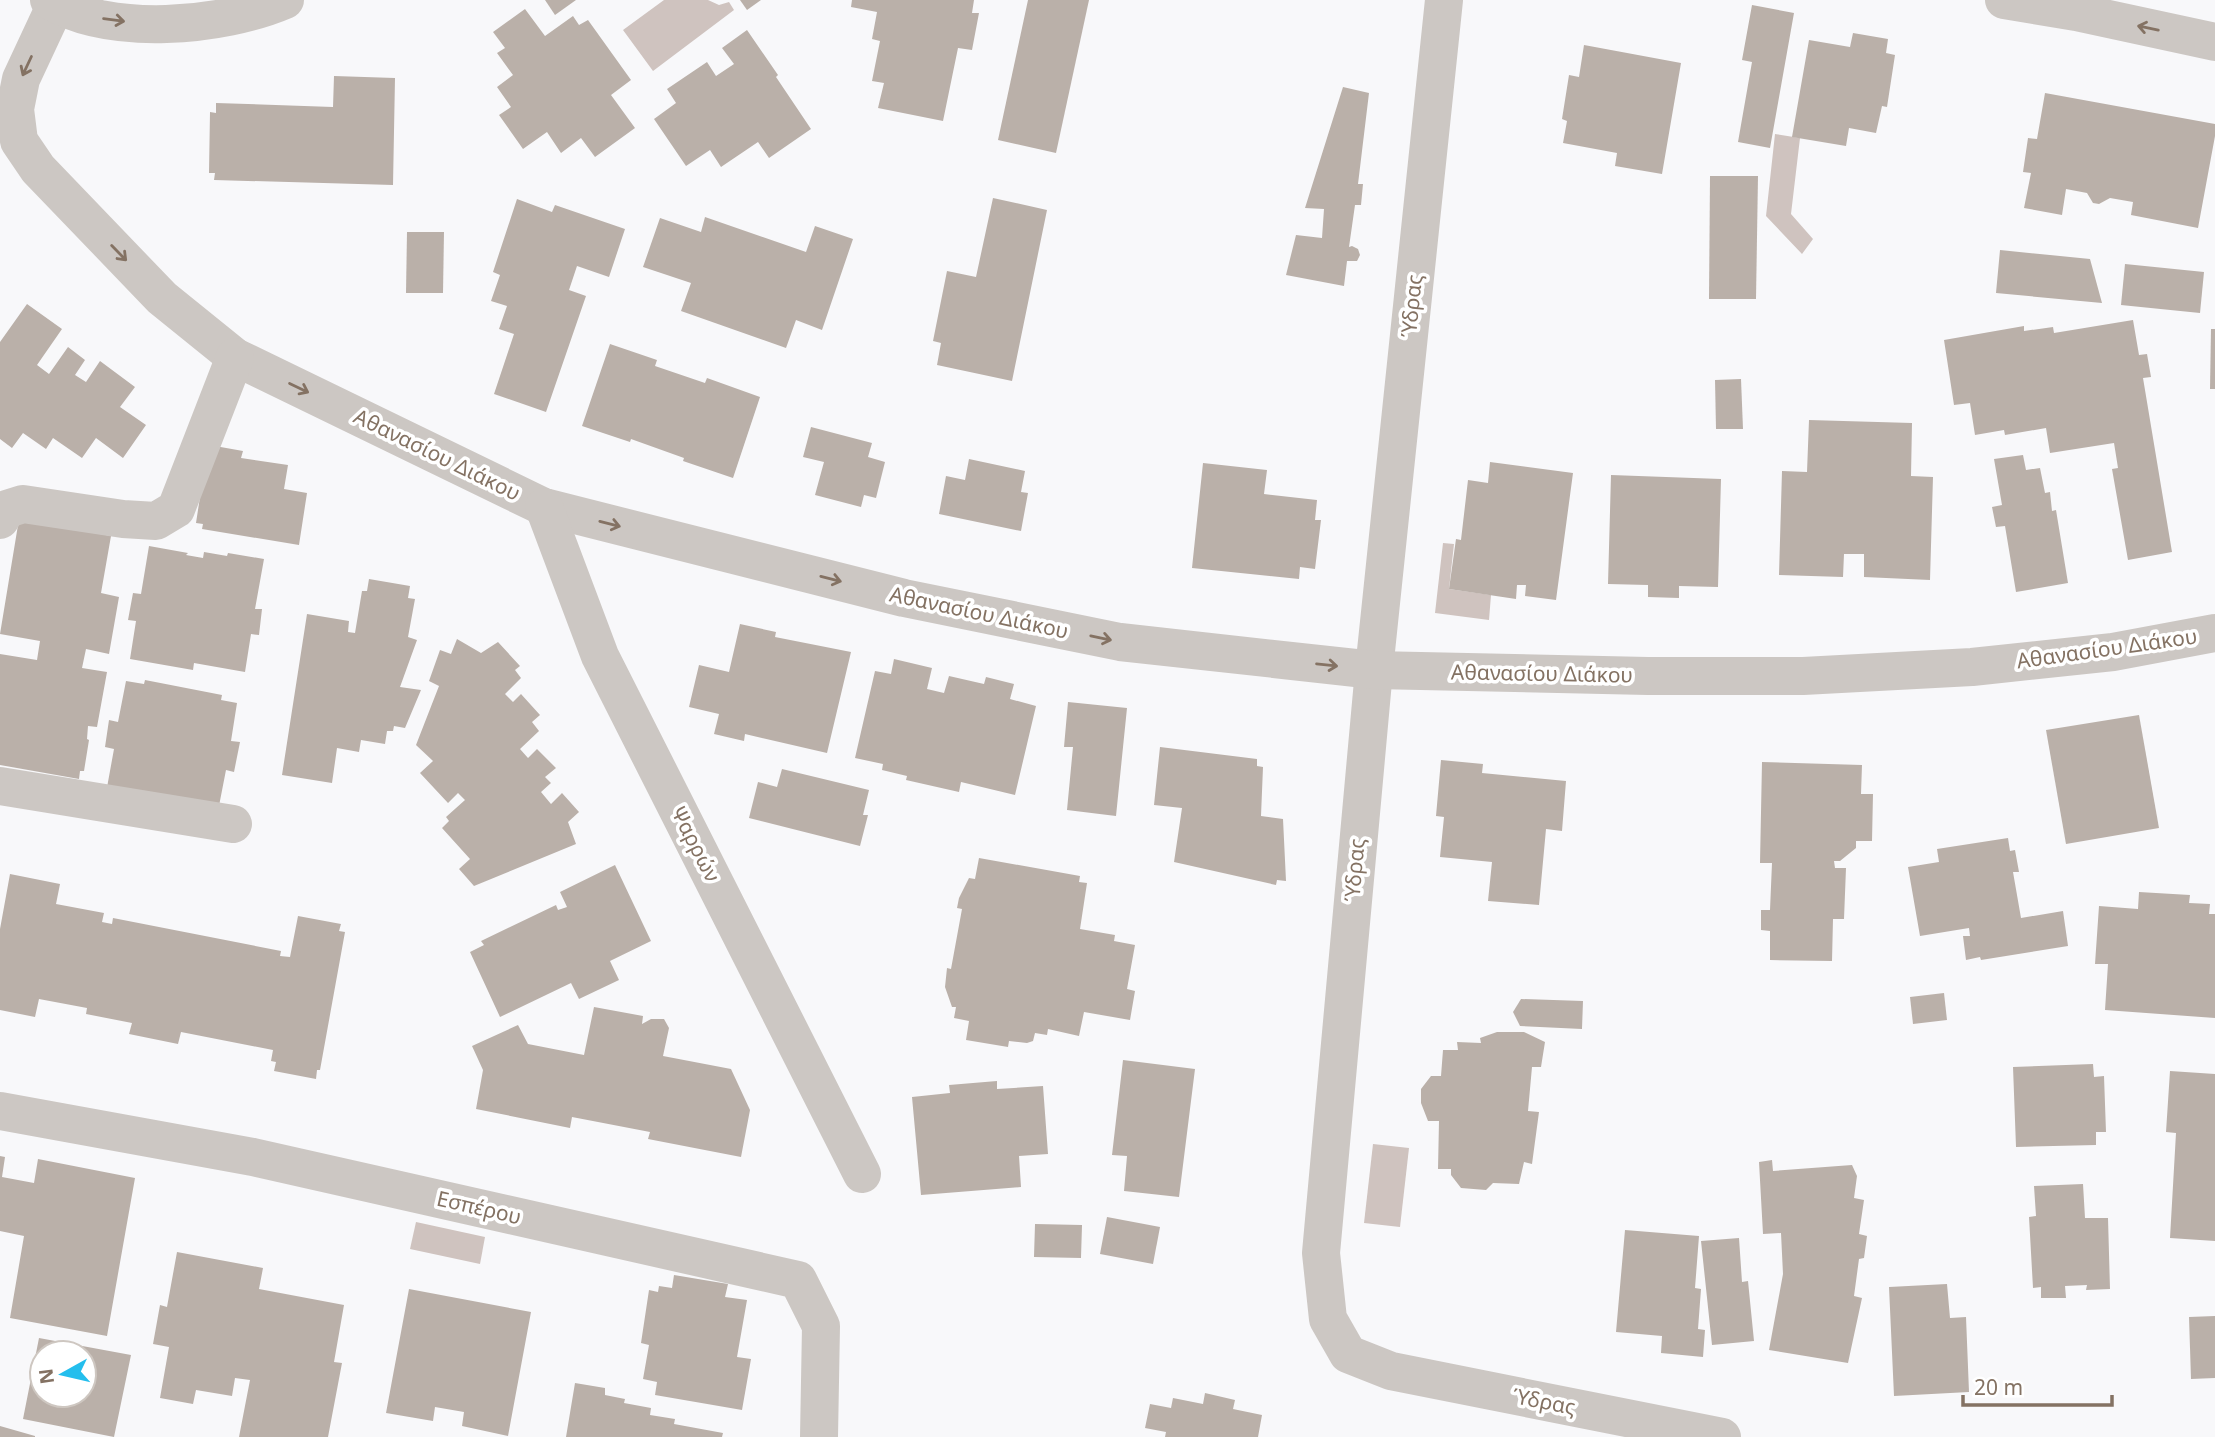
<svg xmlns="http://www.w3.org/2000/svg" width="2215" height="1437" font-family="'Noto Sans',sans-serif">
  <rect width="100%" height="100%" fill="#f8f8fa"/>
  <g fill="#cfc3bf">
    <path d="M664,0h44l11,5 10,-3 5,8 -81,61 -30,-41z"/>
    <path d="M1775,134l25,4 -9,76 22,25 -11,15 -36,-38z"/>
    <path d="M1443,543l11,1 -5,45 42,6 -2,25 -54,-7z"/>
    <path d="M1373,1144l36,4 -9,79 -36,-4z"/>
    <path d="M416,1222l69,15 -5,27 -70,-15z"/>
  </g>
  <g fill="#bab0a9" fill-rule="evenodd">
    <path d="M545,0h31l-21,15z"/>
    <path d="M740,0h21l-14,10z"/>
    <path d="M852,0h122l-2,13h7l-7,37 -14,-2 -15,73 -65,-13 6,-25 -12,-2 8,-40 -8,-2 5,-27 -26,-5z"/>
    <path d="M1028,0h61l-33,153 -58,-13z"/>
    <path d="M1752,5l42,8 -24,135 -32,-6 14,-80 -10,-2z"/>
    <path d="M525,9l20,27 28,-20 6,9 9,-5 43,60 -20,15 24,33 -40,29 -14,-19 -20,15 -14,-21 -24,17 -24,-34 12,-8 -14,-20 16,-12 -16,-22 8,-5 -12,-16z"/>
    <path d="M747,30l31,45 -2,2 35,52 -42,29 -11,-16 -37,25 -11,-17 -24,16 -32,-47 22,-16 -9,-14 40,-27 9,14 18,-12 -12,-16z"/>
    <path d="M1853,33l35,6 -2,14 9,2 -8,52 -5,-1 -6,27 -27,-5 -3,18 -54,-9 17,-97 41,7z"/>
    <path d="M1584,45l97,18 -19,111 -47,-8 2,-13 -54,-10 4,-22 -5,-2 7,-44 10,2z"/>
    <path d="M334,76l61,2 -2,107 -179,-5 1,-7h-6l1,-61 6,1v-10l117,4z"/>
    <path d="M1343,87l26,6 -11,91h5l-2,21h-6l-6,42 3,-1 6,3 2,6 -3,6h-10l-3,25 -58,-11 10,-40 26,3 2,-29 -19,-1z"/>
    <path d="M2045,93l170,31v12l-17,92 -67,-13 2,-13 -23,-4 -11,6 -6,-1 -6,-10 -21,-4 -4,26 -38,-7 7,-35 -8,-1 5,-34 9,1z"/>
    <path d="M1710,176h48l-2,123h-47z"/>
    <path d="M993,198l54,12 -35,171 -75,-16 4,-22 -8,-2 14,-70 29,6z"/>
    <path d="M517,199l35,13 3,-7 70,24 -16,48 -32,-11 -8,24 17,6 -40,116 -52,-18 20,-60 -15,-5 8,-23 -16,-5 9,-26 -7,-3z"/>
    <path d="M705,217l101,35 9,-26 38,13 -31,91 -26,-10 -10,28 -105,-37 10,-28 -48,-16 17,-49 41,14z"/>
    <path d="M407,232h37l-1,61h-37z"/>
    <path d="M2000,250l90,9 12,44 -106,-10z"/>
    <path d="M2125,264l79,8 -4,41 -79,-8z"/>
    <path d="M27,304l35,25 -25,36 12,9 19,-27 17,13 -10,15 11,7 14,-21 35,26 -15,20 26,18 -23,33 -27,-20 -14,20 -29,-20 -7,11 -23,-16 -11,15 -12,-9v-97z"/>
    <path d="M2133,320l6,35 8,-1 4,23 -8,1 29,174 -44,8 -16,-91 6,-1 -4,-25 -64,10 -4,-25 -41,7 -1,-5 -29,5 -5,-32 -16,2 -10,-65 80,-14v5l29,-4 1,6z"/>
    <path d="M2211,329h4v60h-5z"/>
    <path d="M610,344l47,16 -2,6 50,17 2,-5 53,19 -27,81 -50,-17 1,-3 -53,-19 -1,3 -48,-16z"/>
    <path d="M1741,379l2,50h-27l-1,-49z"/>
    <path d="M1809,420l103,3 -1,53 22,1 -3,103 -66,-3v-23h-20l-1,23 -64,-2 3,-104 25,1z"/>
    <path d="M811,427l61,16 -4,14 17,5 -9,36 -12,-3 -3,12 -46,-12 9,-33 -21,-5z"/>
    <path d="M215,446l28,5 -2,7 47,7 -4,24 23,4 -8,52 -97,-16 1,-5 -7,-1 4,-26z"/>
    <path d="M2023,455l3,15 14,-2 5,25 5,-1 2,19 4,-1 12,73 -52,9 -11,-66 -9,1 -4,-20 10,-2 -8,-46z"/>
    <path d="M969,459l56,12 -4,21 7,1 -7,38 -82,-17 7,-38 19,4z"/>
    <path d="M1490,462l83,11 -17,127 -31,-4 1,-11h-9l-1,14 -67,-10 7,-50 5,1 7,-60 20,3z"/>
    <path d="M1203,463l64,7 -3,24 53,6 -2,20h6l-6,49 -15,-2 -1,12 -107,-11z"/>
    <path d="M1611,475l110,4 -3,108 -39,-1v12l-31,-1v-12l-40,-1z"/>
    <path d="M19,519l92,17 -10,57 18,4 -10,57 -23,-5 -4,19 25,4 -10,55 -9,-1 -1,13 2,1 -5,31h-4l-1,8 -79,-14v-111l37,6 3,-19 -40,-7z"/>
    <path d="M149,546l39,7 -2,2 17,3 1,-6 23,4 1,-3 36,6 -9,50h7l-3,26 -8,-1 -6,38 -51,-9 -1,7 -63,-11 6,-38 -8,-1 5,-27 8,1z"/>
    <path d="M369,579l41,7 -2,12 7,1 -7,38 9,3 -17,47 21,3 -16,38 -11,-2 -1,5h-6l-2,13 -24,-4 -2,12 -22,-4 -5,35 -50,-8 25,-161 42,7 -1,11 7,1 7,-42h5z"/>
    <path d="M740,624l36,8 -1,5 76,15 -24,101 -82,-19 -1,7 -30,-7 5,-20 -30,-7 10,-42 30,7z"/>
    <path d="M457,639l24,14 17,-11 22,24 -5,4 6,8 -16,16 8,8 8,-8 19,21 -8,7 7,9 -19,18 8,9 9,-9 19,19 -11,9 6,6 -10,9 10,12 11,-11 17,19 -11,10 8,22 -102,42 -15,-17 11,-10 -28,-31 7,-7 -3,-4 19,-17 -7,-7 -10,10 -28,-30 13,-12 -17,-16 23,-59 -10,-5 11,-31 11,4z"/>
    <path d="M894,659l38,9 -5,21 17,4 5,-17 35,8 2,-7 28,7 -4,15 26,7 -21,89 -54,-13 -2,10 -53,-12 1,-4 -25,-6 1,-6 -28,-6 20,-87 16,3z"/>
    <path d="M145,680l77,15 -1,5 16,3 -6,38 9,1 -6,30 -8,-2 -8,41 -112,-18 8,-44 -9,-2 4,-27 9,2 8,-41 18,3z"/>
    <path d="M1068,702l59,6 -11,108 -49,-6 6,-63h-9z"/>
    <path d="M2139,715l20,113 -93,16 -20,-114z"/>
    <path d="M1160,747l97,12v7l6,1 -2,49 22,3 3,62 -9,-1 -1,5 -102,-23 8,-54 -28,-3z"/>
    <path d="M1441,760l42,4 -1,9 84,8 -4,50 -16,-2 -7,76 -51,-4 4,-39 -52,-5 4,-40 -8,-1z"/>
    <path d="M1762,762l100,3 -1,29h12l-1,47h-16v7l-16,13h-6l1,7h11l-2,51h-11l-1,42 -62,-1v-29l-9,-1v-20h9l2,-47h-12z"/>
    <path d="M782,769l87,21 -6,25h5l-8,31 -111,-28 9,-36 19,5z"/>
    <path d="M2008,838l2,13 5,-1 4,22h-6l8,46 42,-7 5,35 -87,14 -1,-3 -14,3 -3,-24h7l-1,-8 -49,8 -12,-69 31,-5 -2,-13z"/>
    <path d="M979,858l101,18 -1,6 8,1 -7,46 35,6 -1,6 21,4 -8,44 8,2 -5,29 -46,-8 -5,24 -31,-7 -1,6 -12,-2 -2,8 -6,2 -18,-2 -1,6 -42,-7 3,-19 -15,-3 2,-11h-4l-7,-20 2,-19 4,1 11,-60 -5,-1 2,-10 10,-20 6,1z"/>
    <path d="M615,865l36,76 -41,20 9,19 -40,19 -8,-16 -71,34 -30,-65 14,-7 -3,-4 75,-36 2,5 9,-3 -7,-15z"/>
    <path d="M10,874l50,10 -4,20 48,9 -2,9 10,2 1,-6 168,33 -1,5 10,1 8,-41 43,8 -2,7 6,1 -25,138h-3l-1,9 -42,-8 2,-9 -5,-1 2,-11 -92,-18 -3,12 -49,-10 3,-11 -46,-9 1,-6 -48,-9 -4,18 -35,-7v-81z"/>
    <path d="M2139,892l51,3 -1,8 21,1 -1,10h6v104l-110,-8 3,-46h-13l4,-58 39,3z"/>
    <path d="M1944,993l3,27 -34,4 -3,-27z"/>
    <path d="M1521,999l62,2 -1,28 -62,-3 -7,-14z"/>
    <path d="M594,1007l49,9 -1,8 9,-5h13l5,9 -6,28 68,13 19,41 -9,47 -93,-18 2,-7 -78,-15 -2,11 -94,-19 7,-39 -11,-24 46,-21 10,19 56,11z"/>
    <path d="M1497,1032h27l21,10 -4,25h-9l-4,44 11,1 -7,52 -8,-2 -5,22 -26,-1 -7,7 -25,-2 -10,-13v-6h-13l1,-48h-11l-7,-18v-14l10,-13h10l2,-26h15l-1,-8 24,1 -1,-5z"/>
    <path d="M1123,1060l72,9 -16,128 -55,-6 3,-35 -15,-1z"/>
    <path d="M2093,1064l1,13 10,-1 2,56h-10v13l-80,2 -3,-80z"/>
    <path d="M2170,1071l45,3v167l-45,-3 6,-105 -10,-1z"/>
    <path d="M997,1081v8l46,-3 5,68 -29,2 2,31 -100,8 -9,-98 38,-4 -1,-8z"/>
    <path d="M0,1156l5,1 -3,20 32,6 4,-24 97,19 -28,158 -97,-18 14,-82 -24,-5z"/>
    <path d="M1772,1160l1,11 79,-6 5,11 -3,22 10,2 -5,34 8,2 -3,22 -5,1 -5,37 8,2 -14,65 -79,-13 14,-76 -2,-41 -18,1 -4,-72z"/>
    <path d="M2083,1184l2,34h23l2,71 -24,1 1,-5 -22,1 1,12h-25v-11l-8,1 -4,-71 7,-1 -2,-30z"/>
    <path d="M1107,1217l53,10 -7,37 -53,-10z"/>
    <path d="M1035,1224l47,1 -1,33 -47,-1z"/>
    <path d="M1625,1230l74,6 -4,52 6,1 -3,40 7,1 -2,27 -42,-4 1,-17 -46,-4z"/>
    <path d="M1739,1238l3,44 6,-1 6,60 -42,4 -11,-104z"/>
    <path d="M177,1252l86,16 -4,21 85,16 -10,57 8,1 -14,74h-89l11,-57 -15,-2 -3,18 -36,-6 -3,14 -33,-6 9,-51 -16,-3 7,-39 7,2z"/>
    <path d="M674,1275l54,9 -3,13 22,3 -10,57 14,2 -9,51 -87,-15 2,-13 -14,-3 6,-34 -8,-2 8,-53 9,2 1,-6 13,2z"/>
    <path d="M1947,1284l3,34 16,-1 3,75 -75,4 -5,-109z"/>
    <path d="M409,1289l122,23 -23,124 -46,-10 2,-14 -29,-5 -2,14 -47,-8z"/>
    <path d="M2215,1316v62l-24,1 -2,-62z"/>
    <path d="M39,1338l92,17 -17,82 -91,-18zM42,1353h42v42h-42z"/>
    <path d="M575,1383l30,5v7l20,4 -1,4 27,5 -1,7 25,4 -1,5 49,9 -1,4h-156z"/>
    <path d="M1205,1393l30,7 -2,9 29,6 -4,22h-93l1,-5 -21,-4 5,-24 21,4 2,-10 30,6z"/>
    <path d="M0,1426l35,10v1h-35z"/>
  </g>
  <g fill="none" stroke-linecap="round" stroke-linejoin="round">
    <g stroke="#ccc7c3" stroke-width="38">
      <path d="M1444,0l-70,670 -53,583 7,66 20,35 43,17 331,66"/>
      <path d="M2004,0l72,12 139,30"/>
      <path d="M56,4l-35,75 -6,30 4,32 19,28 124,129 73,59 309,150 360,91 216,44 254,28 274,6h155l169,-9 141,-15 102,-19"/>
      <path d="M544,507l56,149 262,518"/>
      <path d="M0,520l7,-11 16,-5 100,15 33,2 20,-12 59,-152"/>
      <path d="M0,786l233,38"/>
      <path d="M0,1111l253,46 545,123 23,46 -2,111"/>
    </g>
    <path stroke="#ccc7c3" stroke-width="38" d="M49,0c61,37 173,27 236,0"/>
  </g>
  <defs><path id="oneway-shaft" d="M-6 0H5M1.5-3L5.5 0L1.5 3" fill="none" stroke-width="1.6" stroke-linecap="round" stroke-linejoin="round" transform="scale(1.75)"/></defs>
  <g stroke="#847263">
    <use href="#oneway-shaft" transform="translate(114 20) rotate(7)"/>
    <use href="#oneway-shaft" transform="translate(2148 28) rotate(-168)"/>
    <use href="#oneway-shaft" transform="translate(27 66) rotate(115)"/>
    <use href="#oneway-shaft" transform="translate(119 253) rotate(46)"/>
    <use href="#oneway-shaft" transform="translate(299 388) rotate(26)"/>
    <use href="#oneway-shaft" transform="translate(610 524) rotate(14)"/>
    <use href="#oneway-shaft" transform="translate(831 579) rotate(14)"/>
    <use href="#oneway-shaft" transform="translate(1101 638) rotate(12)"/>
    <use href="#oneway-shaft" transform="translate(1327 665) rotate(6)"/>
  </g>
  <g text-anchor="middle" stroke-width="7" stroke-linejoin="round" paint-order="stroke">
    <g font-size="21" fill="#847263" stroke="#fff">
      <text transform="translate(1412 306) rotate(-84)" y="7">Ύδρας</text>
      <text transform="translate(437 455) rotate(26)" y="7">Αθανασίου Διάκου</text>
      <text transform="translate(979 613) rotate(12)" y="7">Αθανασίου Διάκου</text>
      <text transform="translate(2107 649) rotate(-8)" y="7">Αθανασίου Διάκου</text>
      <text transform="translate(1542 674) rotate(1)" y="7">Αθανασίου Διάκου</text>
      <text transform="translate(695 844) rotate(63)" y="7">Ψαρρών</text>
      <text transform="translate(1355 870) rotate(-85)" y="7">Ύδρας</text>
      <text transform="translate(479 1208) rotate(13)" y="7">Εσπέρου</text>
      <text transform="translate(1544 1402) rotate(11)" y="7">Ύδρας</text>
    </g>
  </g>
  <g transform="translate(63 1374) rotate(262)"><circle r="33" fill="#ffffff" stroke="#cec7c1" stroke-width="2"/>
  <path d="M0-5L12 26L0 18L-12 26Z" fill="#24beed"/>
  <text y="-10" font-size="19" font-weight="bold" text-anchor="middle" fill="#847263">N</text>
  </g>
  <path d="M1963 1395v10h149v-10" fill="none" stroke="#847263" stroke-width="3.5"/>
  <text x="1974" y="1395" font-size="21" fill="#847263" stroke="#ffffff" stroke-width="5" paint-order="stroke">20 m</text>
</svg>
